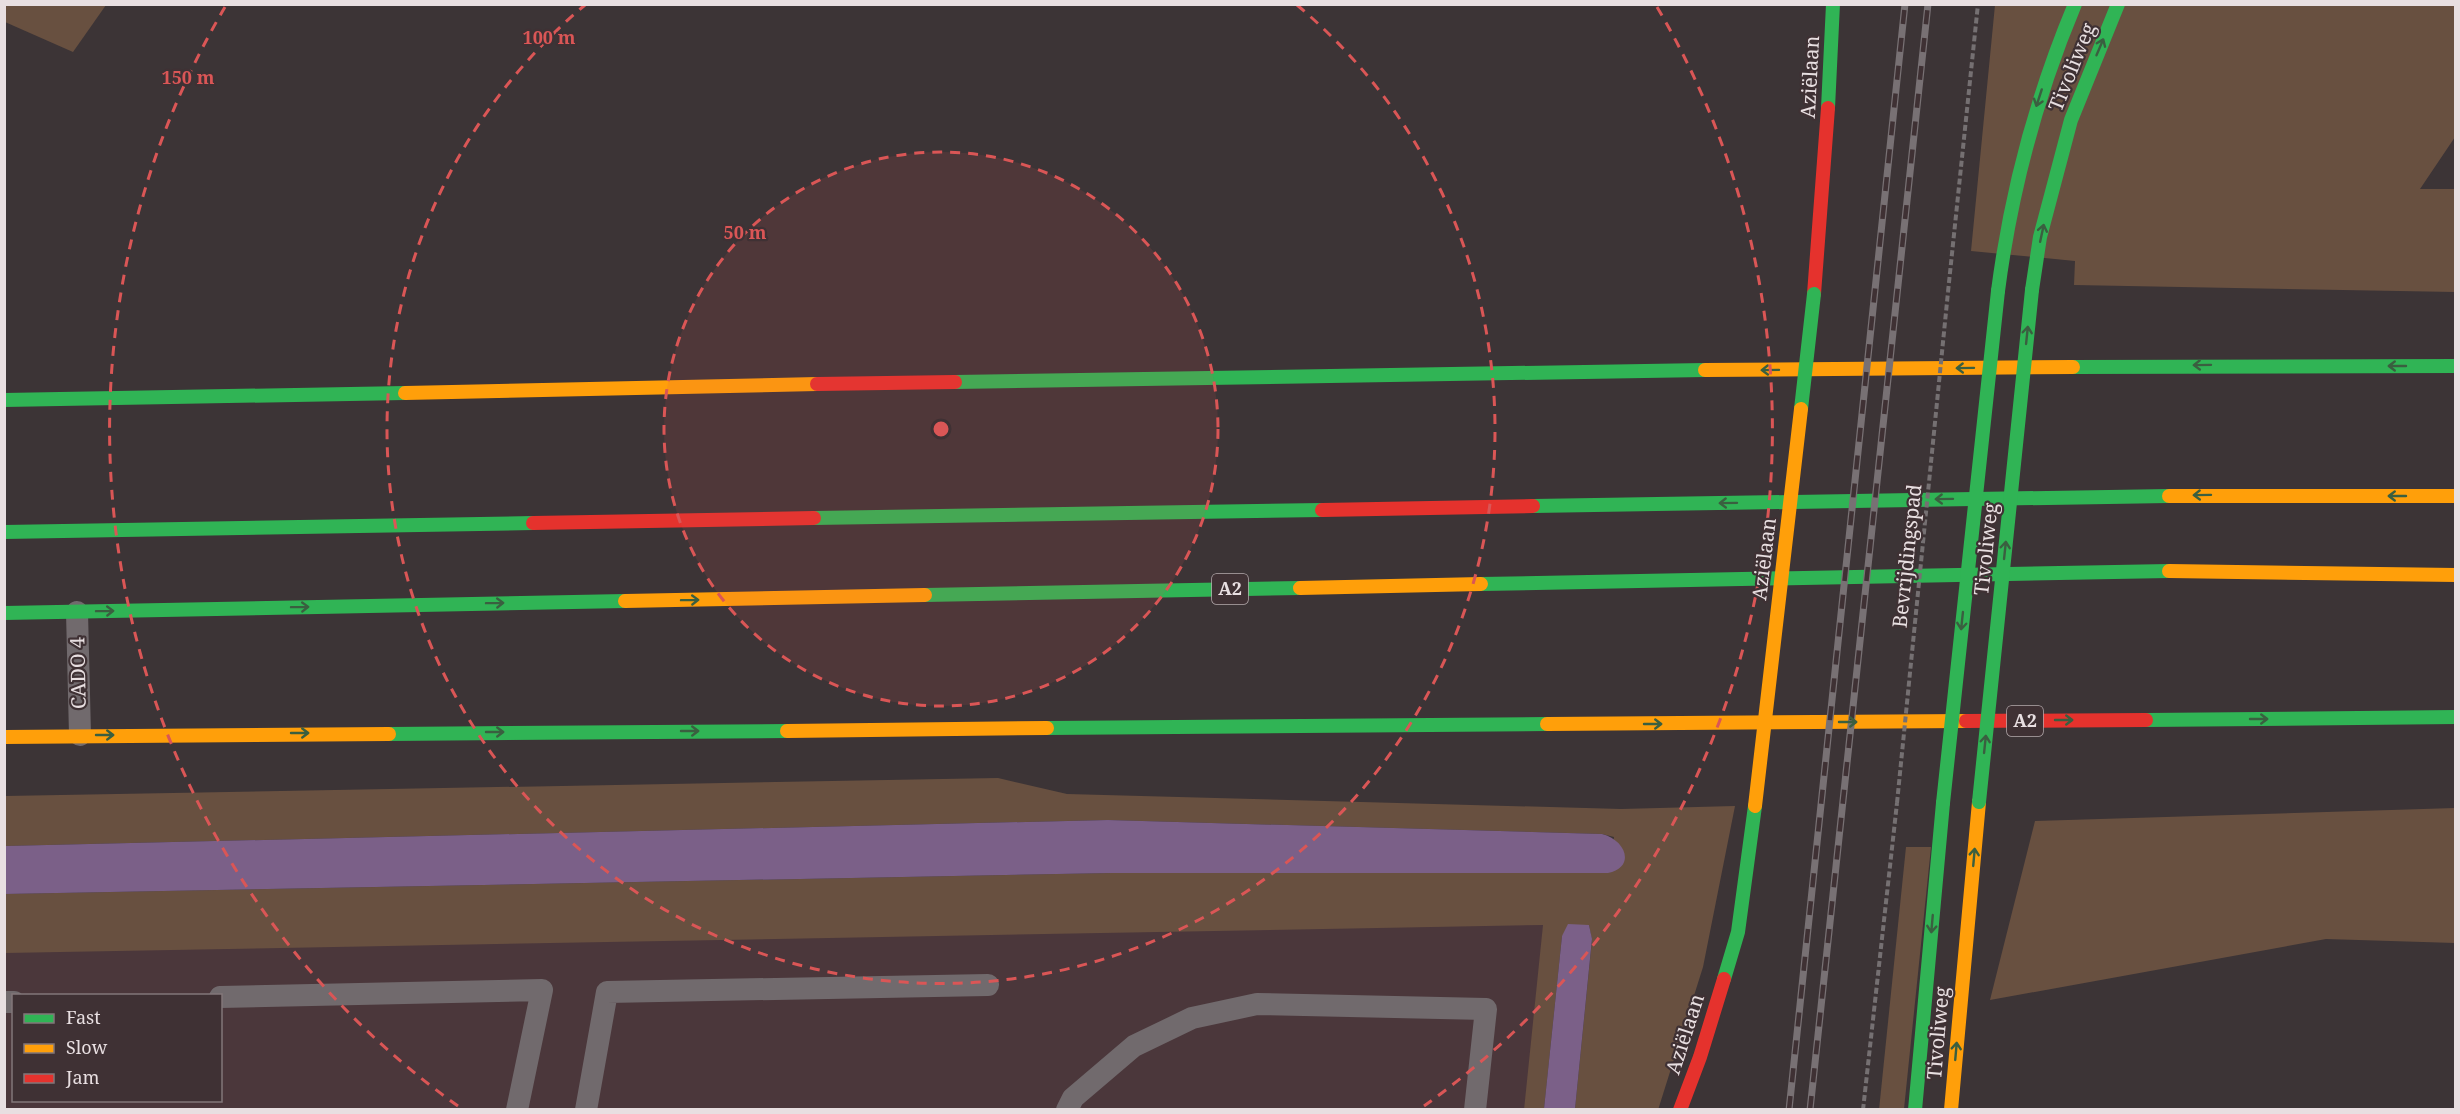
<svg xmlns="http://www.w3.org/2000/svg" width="2460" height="1114" font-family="'Noto Serif',serif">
  <rect width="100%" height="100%" fill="#3c3436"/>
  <path fill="#4b373b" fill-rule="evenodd" d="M1544,920l-19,190 -1520,-1 -1,-163zM14,996h206v104h-206z"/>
  <g fill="#685040">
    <path d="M5,4h101v1l-33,47 -68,-30z"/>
    <path d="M1995,5h460v132l-35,52h35v103l-381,-7 1,-24 -104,-10z"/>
    <path d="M998,778l69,16 554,15 114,-3 -32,161 -45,143 -83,-1 17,-169 -3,-15 -27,11 -18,173 -20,1 19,-185 -1538,28 -1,-59 1108,-21h496l6,-36 -12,-3 -494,-14 -1103,26v-50z"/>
    <path d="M2455,808v135l-129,-4 -336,61 45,-179z"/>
    <path d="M1906,847h25l-27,262 -25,1z"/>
  </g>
  <g fill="#7b6088">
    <path d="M1108,820l494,14c24,6 34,33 6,39h-496l-1107,21v-48z"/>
    <path d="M1568,924l21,1 3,14 -17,170h-31l18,-173z"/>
  </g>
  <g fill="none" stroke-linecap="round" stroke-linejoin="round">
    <g stroke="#757072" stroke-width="4" stroke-dasharray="6 3" stroke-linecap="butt">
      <path d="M1948,292l30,-288"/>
      <path d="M1863,1110l34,-307"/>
    </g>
    <g stroke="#716a6d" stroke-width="22">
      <path d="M77,612l3,123"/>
      <path d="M220,997l322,-7 -25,120"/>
      <path d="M4,1002h10"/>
      <path d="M586,1110l21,-118 381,-7"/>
      <path d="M1067,1110l6,-12 61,-52 58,-28 65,-14 229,5 -11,101"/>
    </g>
    <g stroke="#30b455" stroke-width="14">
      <path d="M1828,108l5,-104"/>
      <path d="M2032,290l8,-53 31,-117 47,-116"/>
      <path d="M1998,291c13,-100 38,-194 77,-287"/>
      <path d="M2073,367l383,-1"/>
      <path d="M955,382l750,-12"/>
      <path d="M4,400l401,-7"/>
      <path d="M1533,506l636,-10"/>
      <path d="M814,518l508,-8"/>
      <path d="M4,532l529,-9"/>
      <path d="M1481,584l688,-13"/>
      <path d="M925,595l375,-7"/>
      <path d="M4,613l621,-12"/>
      <path d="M2146,720l310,-3"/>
      <path d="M1047,728l500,-4"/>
      <path d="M389,734l398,-3"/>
      <path d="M1724,979l14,-47 17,-126"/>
      <path d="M1915,1110l28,-307"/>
    </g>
    <g stroke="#ff9f0a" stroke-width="14">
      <path d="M1705,370l368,-3"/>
      <path d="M405,393l412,-9"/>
      <path d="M2169,496h287"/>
      <path d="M2169,571l287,4"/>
      <path d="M1300,588l181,-4"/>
      <path d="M625,601l300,-6"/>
      <path d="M1547,724l419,-3"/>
      <path d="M787,731l260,-3"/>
      <path d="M4,737l385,-3"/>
      <path d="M1951,1110l28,-308"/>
    </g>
    <g stroke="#e5322d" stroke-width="14">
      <path d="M1814,294l14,-186"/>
      <path d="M817,384l138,-2"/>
      <path d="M1322,510l211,-4"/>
      <path d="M533,523l281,-5"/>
      <path d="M1966,721l180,-1"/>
      <path d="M1680,1110l20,-53 24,-78"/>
    </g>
    <g stroke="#787174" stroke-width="7">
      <g id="rail">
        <path d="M1789,1110l116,-1106"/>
        <path d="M1810,1110l118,-1106"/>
      </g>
    </g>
    <use href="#rail" stroke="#3f3134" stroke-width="4.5" stroke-dasharray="14" stroke-linecap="butt"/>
    <path stroke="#757072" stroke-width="4" stroke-dasharray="6 3" stroke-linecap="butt" d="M1897,803l51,-511"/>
    <g stroke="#30b455" stroke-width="14">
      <path d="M1801,409l13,-115"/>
      <path d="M1979,802l53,-512"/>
      <path d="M1943,803l55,-512"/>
    </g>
    <path stroke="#ff9f0a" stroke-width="14" d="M1755,806l46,-397"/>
  </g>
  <defs><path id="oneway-shaft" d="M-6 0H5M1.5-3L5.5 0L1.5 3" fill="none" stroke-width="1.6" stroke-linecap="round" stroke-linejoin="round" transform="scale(1.5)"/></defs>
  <g stroke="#3a5f40">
    <use href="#oneway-shaft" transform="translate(2100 47) rotate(-67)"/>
    <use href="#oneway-shaft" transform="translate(2039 98) rotate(108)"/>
    <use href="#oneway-shaft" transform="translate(2042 233) rotate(-78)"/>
    <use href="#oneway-shaft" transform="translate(2027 335) rotate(-84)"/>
    <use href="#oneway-shaft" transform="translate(2202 365) rotate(179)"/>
    <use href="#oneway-shaft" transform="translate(2397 366) rotate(-180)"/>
    <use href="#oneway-shaft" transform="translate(1965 368) rotate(179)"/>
    <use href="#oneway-shaft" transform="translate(1770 370) rotate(179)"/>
    <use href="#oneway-shaft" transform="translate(2202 495) rotate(179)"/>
    <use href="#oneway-shaft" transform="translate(2397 496) rotate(-180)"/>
    <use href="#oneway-shaft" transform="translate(1944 499) rotate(179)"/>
    <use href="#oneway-shaft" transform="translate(1728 503) rotate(179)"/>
    <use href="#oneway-shaft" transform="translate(2005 550) rotate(-84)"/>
    <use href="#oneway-shaft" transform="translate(690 600) rotate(-1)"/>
    <use href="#oneway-shaft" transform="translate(495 603) rotate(-1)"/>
    <use href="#oneway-shaft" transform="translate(300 607) rotate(-1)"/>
    <use href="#oneway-shaft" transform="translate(105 611) rotate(-1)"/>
    <use href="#oneway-shaft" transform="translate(1962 621) rotate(96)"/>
    <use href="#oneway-shaft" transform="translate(2259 719)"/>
    <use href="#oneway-shaft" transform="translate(2064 720)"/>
    <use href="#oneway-shaft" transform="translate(1848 722)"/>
    <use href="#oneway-shaft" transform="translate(1653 724)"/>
    <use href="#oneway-shaft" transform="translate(690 731)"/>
    <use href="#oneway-shaft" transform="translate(495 732)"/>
    <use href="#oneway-shaft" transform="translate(300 733)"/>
    <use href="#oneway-shaft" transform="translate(105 735)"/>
    <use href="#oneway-shaft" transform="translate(1985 744) rotate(-84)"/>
    <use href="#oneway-shaft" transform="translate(1974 857) rotate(-85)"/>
    <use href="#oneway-shaft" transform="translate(1932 924) rotate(95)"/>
    <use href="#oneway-shaft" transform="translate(1956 1051) rotate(-85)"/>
  </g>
  <circle cx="941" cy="429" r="277" fill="#da5656" fill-opacity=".12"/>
  <g fill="none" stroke="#da5656" stroke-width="3" stroke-dasharray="10 8">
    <circle cx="941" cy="429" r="277"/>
    <path d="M1297 5A554 554 0 1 1 585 5"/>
    <path d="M458 1106A831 831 0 0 1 225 7M1657 7A831 831 0 0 1 1424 1106"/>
  </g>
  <g text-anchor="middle" stroke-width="4.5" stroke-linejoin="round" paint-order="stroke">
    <g fill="#3f3134" stroke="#b5abad" stroke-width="1.5">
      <rect x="1212" y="574" width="36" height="30" rx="4.5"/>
      <rect x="2007" y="706" width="36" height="30" rx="4.5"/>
    </g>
    <g font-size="18" font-weight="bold" fill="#e8dfe1">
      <text x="1230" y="595">A2</text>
      <text x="2025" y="727">A2</text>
    </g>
    <g font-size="20" fill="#e8dfe1" stroke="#3f3134">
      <text transform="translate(2072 67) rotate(-68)" y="7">Tivoliweg</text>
      <text transform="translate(1810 77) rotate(-87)" y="7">Aziëlaan</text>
      <text transform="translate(1986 549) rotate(-84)" y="7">Tivoliweg</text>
      <text transform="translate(1907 556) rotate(-84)" y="7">Bevrijdingspad</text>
      <text transform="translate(1764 559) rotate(-83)" y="7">Aziëlaan</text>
      <text transform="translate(78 673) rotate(-91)" y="7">CADO 4</text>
      <text transform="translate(1938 1033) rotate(-85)" y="7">Tivoliweg</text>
      <text transform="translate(1685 1034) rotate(-72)" y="7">Aziëlaan</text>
    </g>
  </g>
  <circle cx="941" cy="429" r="9" fill="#da5656" stroke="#3f3134" stroke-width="3"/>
  <g font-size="18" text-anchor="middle" font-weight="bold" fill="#da5656" stroke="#3f3134" stroke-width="4.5" stroke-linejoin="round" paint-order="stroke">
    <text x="549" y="44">100 m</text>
    <text x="188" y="84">150 m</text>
    <text x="745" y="239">50 m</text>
  </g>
  <rect width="2460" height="1114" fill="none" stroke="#e8dfe1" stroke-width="12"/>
  <rect x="12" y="994" width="210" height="108" fill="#3f3134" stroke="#837779" stroke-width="1.5"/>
  <rect x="24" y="1014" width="30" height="9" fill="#30b455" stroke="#837779" stroke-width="1.5"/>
  <text x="66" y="1024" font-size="18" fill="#e8dfe1">Fast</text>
  <rect x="24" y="1044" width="30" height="9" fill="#ff9f0a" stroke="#837779" stroke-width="1.5"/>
  <text x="66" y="1054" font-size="18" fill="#e8dfe1">Slow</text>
  <rect x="24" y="1074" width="30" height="9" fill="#e5322d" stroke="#837779" stroke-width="1.5"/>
  <text x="66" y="1084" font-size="18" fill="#e8dfe1">Jam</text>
</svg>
